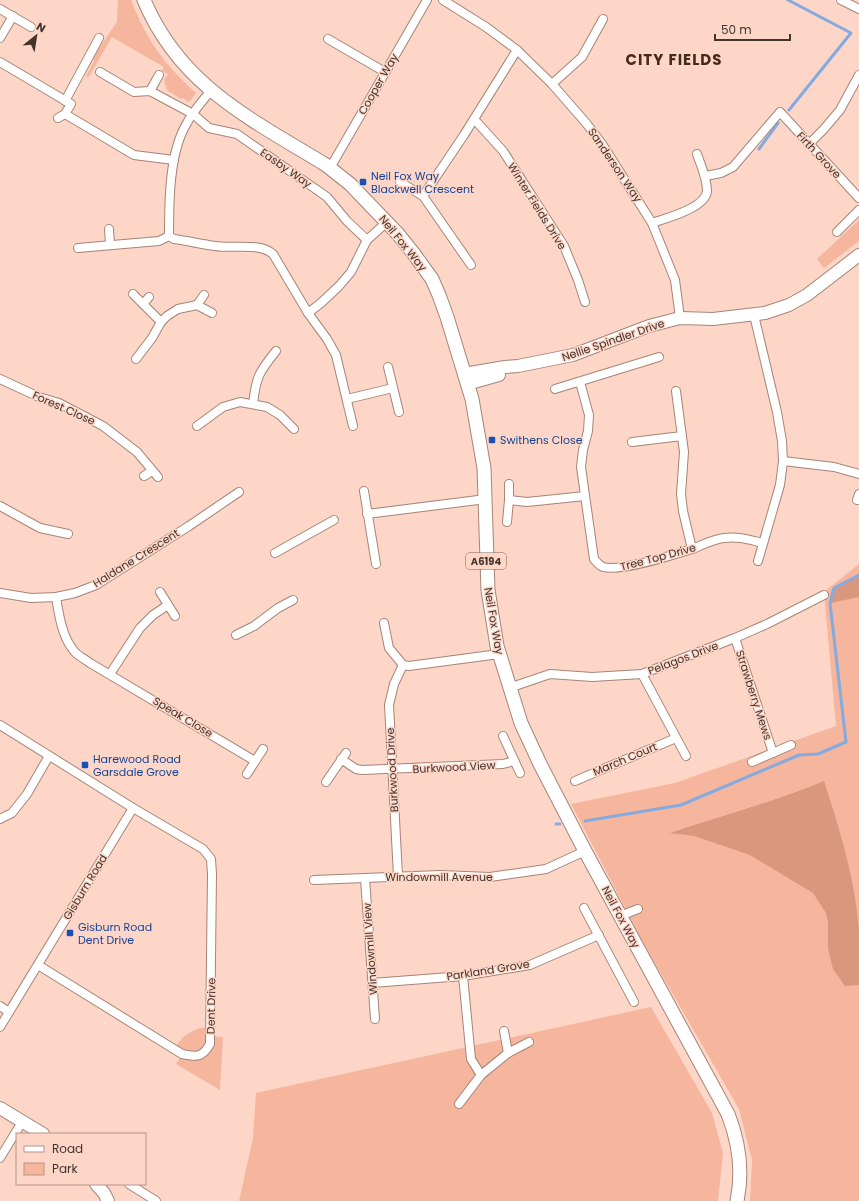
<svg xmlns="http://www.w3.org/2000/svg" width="859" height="1201" font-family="Poppins,sans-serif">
  <rect width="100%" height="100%" fill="#fdd6c7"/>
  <g fill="#f5b69d">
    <path d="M118,0h13c16,41 33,64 65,93l-5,7 -3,2 -5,-4 -2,1 -14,-9 -3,-10 4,-6 -6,-3 2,-4 -52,-30 -24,41 -2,-2 8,-15 -1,-4 24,-35z"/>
    <path d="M859,220v21l-35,27 -7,-9z"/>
    <path d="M859,564v637h-109l2,-41 -13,-51 -94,-163 -74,-142 104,-21 161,-57 -12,-134z"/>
    <path d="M651,1007l61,106 11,40 -5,48h-479l14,-63 3,-45z"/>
    <path d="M200,1028h10v8l13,1 -3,53 -44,-26 6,-10 -8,-4c7,-13 13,-17 26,-22z"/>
  </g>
  <g fill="#d9987d">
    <path d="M859,575v22l-29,6 4,-15z"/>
    <path d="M824,781c16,49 31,98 35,149 0,18 0,37 0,55l-14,1 -12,-17 -5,-21v-25l-2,-10 -13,-20 -63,-38 -56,-19 -24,-3c51,-17 104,-31 154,-52z"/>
  </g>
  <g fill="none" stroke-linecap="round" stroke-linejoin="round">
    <g stroke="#85aadf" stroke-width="3">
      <path d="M788,0l63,33 -62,77"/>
      <path d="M759,149l19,-26"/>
      <path d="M585,821l96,-16 118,-50 19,-1 28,-12 -16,-139 4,-15 25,-13"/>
      <path d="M556,824h4"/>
    </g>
    <g stroke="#a68476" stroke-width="10">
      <g id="street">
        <path d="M443,0l43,27 31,23 35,34 34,39 16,21 50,79 23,57 5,38"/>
        <path d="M841,0l18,9"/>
        <path d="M0,9l31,18"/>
        <path d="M0,38l13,-22"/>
        <path d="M328,39l57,33"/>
        <path d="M0,62l71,42 -6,10 -7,4"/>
        <path d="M100,72l34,20 16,-1 43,23 16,14 28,6 90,63 20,24 20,19"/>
        <path d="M552,84l30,-27 21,-38"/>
        <path d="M211,90c-8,11 -18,21 -24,33 -18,29 -18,79 -18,113l5,3c14,2 27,5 41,7 18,3 44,-4 58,8l35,59 13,-10 18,-17 12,-14 16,-32 20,-18"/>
        <path d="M150,91l9,-16"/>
        <path d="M65,101l34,-63"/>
        <path d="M65,114l69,41 40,5"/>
        <path d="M474,119l29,32 61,95 14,34 7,22"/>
        <path d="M809,144l15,-15 16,-19 19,-35"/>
        <path d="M330,168l97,-168"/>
        <path d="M705,176l16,-3 12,-6 47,-55 79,86"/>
        <path d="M400,182l23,14 48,69"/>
        <path d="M423,196l41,-61 53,-85"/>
        <path d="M652,223c14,-5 54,-15 55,-32 0,-13 -6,-25 -10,-37"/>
        <path d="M109,229l1,15"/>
        <path d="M837,232l22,-22"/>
        <path d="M78,248l81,-7 10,-5"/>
        <path d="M133,294l28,28"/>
        <path d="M143,304l6,-7"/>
        <path d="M197,305l7,-10"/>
        <path d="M308,313l19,26 9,16 17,71"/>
        <path d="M754,315l23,97 5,29 1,20 -3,24 -22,76"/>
        <path d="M136,359l16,-21 9,-16 6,-6 11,-7 19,-4 15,8"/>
        <path d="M388,367l11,45"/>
        <path d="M0,379l39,18 20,6 44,23 34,26 21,25"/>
        <path d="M580,382l9,33 -1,16 -5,19 -2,17 13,92c3,4 5,6 9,8 18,5 73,-13 92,-19 9,-4 19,-9 29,-10 14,-2 26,2 39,5"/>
        <path d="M555,389l104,-32"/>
        <path d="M676,391l8,61 -3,42 2,17 9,38"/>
        <path d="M347,399l46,-11"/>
        <path d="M253,404c3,-27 6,-32 23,-53"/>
        <path d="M197,426l26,-19 17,-5 27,5 13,8 14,14"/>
        <path d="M632,442l50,-6"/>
        <path d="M783,461l51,6 25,7"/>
        <path d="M144,476l8,-5"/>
        <path d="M364,491l12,73"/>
        <path d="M509,500l18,2 58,-6"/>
        <path d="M857,500l2,-6"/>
        <path d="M0,506l40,22 28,6"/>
        <path d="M367,514l119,-15"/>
        <path d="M507,522l2,-22v-16"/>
        <path d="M275,553l59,-33"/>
        <path d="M160,592l15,24"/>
        <path d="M0,593l31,5 25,-1 19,-4 21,-8 93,-59 50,-34"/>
        <path d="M56,597c3,18 6,40 18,54 4,5 11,8 16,12l165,98"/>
        <path d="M384,623l5,25 14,17 6,1 90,-12"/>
        <path d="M236,635l18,-9 24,-18 15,-8"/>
        <path d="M735,638l38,115"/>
        <path d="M110,674l30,-46 13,-13 15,-10"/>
        <path d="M642,674l44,82"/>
        <path d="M509,688l41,-14 42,3 50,-3 93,-36 32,-14 57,-29"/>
        <path d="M0,725l133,83 70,41 8,10 1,15 -2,170c-8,14 -14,13 -28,10l-144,-89"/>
        <path d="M503,736l17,37"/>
        <path d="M341,759l15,10 6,1 141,-6 11,-3"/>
        <path d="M752,762l39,-17"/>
        <path d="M247,774l16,-25"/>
        <path d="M575,781l101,-43"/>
        <path d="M326,782l20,-29"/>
        <path d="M0,819l12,-6 15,-19 22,-38"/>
        <path d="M398,876l-9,-171 5,-21 9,-19"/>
        <path d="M365,878l10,141"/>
        <path d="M314,880l126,-5 50,2 56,-8 39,-18"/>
        <path d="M584,908l50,94"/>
        <path d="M620,916l18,-7"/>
        <path d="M463,976l8,83 10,16"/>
        <path d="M372,983l91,-7 67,-11 69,-30"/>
        <path d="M0,1006l9,6"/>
        <path d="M0,1027l133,-219"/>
        <path d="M504,1031l4,22"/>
        <path d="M459,1104l22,-29 27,-22 21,-11"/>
        <path d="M0,1158l22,-36"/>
        <path d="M129,1184l27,17"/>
      </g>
    </g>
    <g stroke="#a68476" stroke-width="14">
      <g id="secondary">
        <path d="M464,374l41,-7 13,-1 55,-11 76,-29 31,-8 33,1 52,-6 24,-8 18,-10 52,-40"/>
        <path d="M467,384l32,-9"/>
        <path d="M0,1108l43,26"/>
        <path d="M96,1184l8,9 4,8"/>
      </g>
    </g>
    <g stroke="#a68476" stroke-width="15">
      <path id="primary" d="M144,0c36,86 107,119 182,165l24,19 48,50 16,20 18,25 7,16 8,22 25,82 12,69 4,122 9,56 24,77 19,41 45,87 143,263c11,28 15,58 9,87"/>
    </g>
    <use href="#street" stroke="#fff" stroke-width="8"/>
    <use href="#secondary" stroke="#fff" stroke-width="12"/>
    <use href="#primary" stroke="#fff" stroke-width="13"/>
  </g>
  <g fill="#1a4fb4" stroke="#fdd6c7" stroke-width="1.5">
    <rect x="359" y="178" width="8" height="8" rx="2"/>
    <rect x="488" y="436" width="8" height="8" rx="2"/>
    <rect x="81" y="761" width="8" height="8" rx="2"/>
    <rect x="66" y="929" width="8" height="8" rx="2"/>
  </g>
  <g text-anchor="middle" stroke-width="3" stroke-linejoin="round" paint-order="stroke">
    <rect fill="#fdd6c7" stroke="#7a645b" stroke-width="1" x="466" y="553" width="40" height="16" rx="3"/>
    <g font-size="10" font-weight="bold" fill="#42332d">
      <text x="486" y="565">A6194</text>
    </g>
    <g font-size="11" fill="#42332d" stroke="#fdd6c7">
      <text transform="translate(378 84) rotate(-60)" y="4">Cooper Way</text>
      <text transform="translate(819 155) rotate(47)" y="4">Firth Grove</text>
      <text transform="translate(615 165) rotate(56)" y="4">Sanderson Way</text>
      <text transform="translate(286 168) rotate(35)" y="4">Easby Way</text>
      <text transform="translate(537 206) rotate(58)" y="4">Winter Fields Drive</text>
      <text transform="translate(403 243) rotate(51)" y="4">Neil Fox Way</text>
      <text transform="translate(613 340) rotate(-19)" y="4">Nellie Spindler Drive</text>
      <text transform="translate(64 408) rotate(24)" y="4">Forest Close</text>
      <text transform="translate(658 557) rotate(-15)" y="4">Tree Top Drive</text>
      <text transform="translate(136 558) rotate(-32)" y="4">Haldane Crescent</text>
      <text transform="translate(494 621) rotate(80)" y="4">Neil Fox Way</text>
      <text transform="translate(683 658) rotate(-21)" y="4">Pelagos Drive</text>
      <text transform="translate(754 695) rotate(72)" y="4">Strawberry Mews</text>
      <text transform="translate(183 717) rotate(31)" y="4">Speak Close</text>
      <text transform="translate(625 759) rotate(-23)" y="4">March Court</text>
      <text transform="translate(454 767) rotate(-3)" y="4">Burkwood View</text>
      <text transform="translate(392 770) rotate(-93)" y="4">Burkwood Drive</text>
      <text x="439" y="881">Windowmill Avenue</text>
      <text transform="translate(85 887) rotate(-59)" y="4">Gisburn Road</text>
      <text transform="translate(621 917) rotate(62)" y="4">Neil Fox Way</text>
      <text transform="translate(370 949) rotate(-94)" y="4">Windowmill View</text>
      <text transform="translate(488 970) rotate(-9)" y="4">Parkland Grove</text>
      <text transform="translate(211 1006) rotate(-89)" y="4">Dent Drive</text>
    </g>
    <g font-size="11" fill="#164399" stroke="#fdd6c7" text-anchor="start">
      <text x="371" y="180">Neil Fox Way<tspan x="371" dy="13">Blackwell Crescent</tspan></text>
      <text x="500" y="444">Swithens Close</text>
      <text x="93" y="763">Harewood Road<tspan x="93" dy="13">Garsdale Grove</tspan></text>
      <text x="78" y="931">Gisburn Road<tspan x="78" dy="13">Dent Drive</tspan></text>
    </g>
    <g font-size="15" font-weight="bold" letter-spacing="1" fill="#45291d" stroke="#fdd6c7">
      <text x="674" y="65">CITY FIELDS</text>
    </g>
  </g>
  <rect x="16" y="1133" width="130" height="52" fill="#fdd6c7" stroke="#b29589"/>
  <rect x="24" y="1146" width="20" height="6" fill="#ffffff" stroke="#b29589"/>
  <text x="52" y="1153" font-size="12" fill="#42332d">Road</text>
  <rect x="24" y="1163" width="20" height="12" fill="#f5b69d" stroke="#b29589"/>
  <text x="52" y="1173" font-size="12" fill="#42332d">Park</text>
  <g transform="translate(36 36) rotate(30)" stroke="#fdd6c7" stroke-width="3" paint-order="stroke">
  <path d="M0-3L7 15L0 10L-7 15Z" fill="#42332d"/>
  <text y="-6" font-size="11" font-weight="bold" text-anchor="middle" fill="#42332d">N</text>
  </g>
  <path d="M715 34v6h75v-6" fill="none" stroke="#42332d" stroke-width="2"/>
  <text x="721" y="34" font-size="12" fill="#42332d" stroke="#fdd6c7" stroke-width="3" paint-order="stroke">50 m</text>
</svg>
